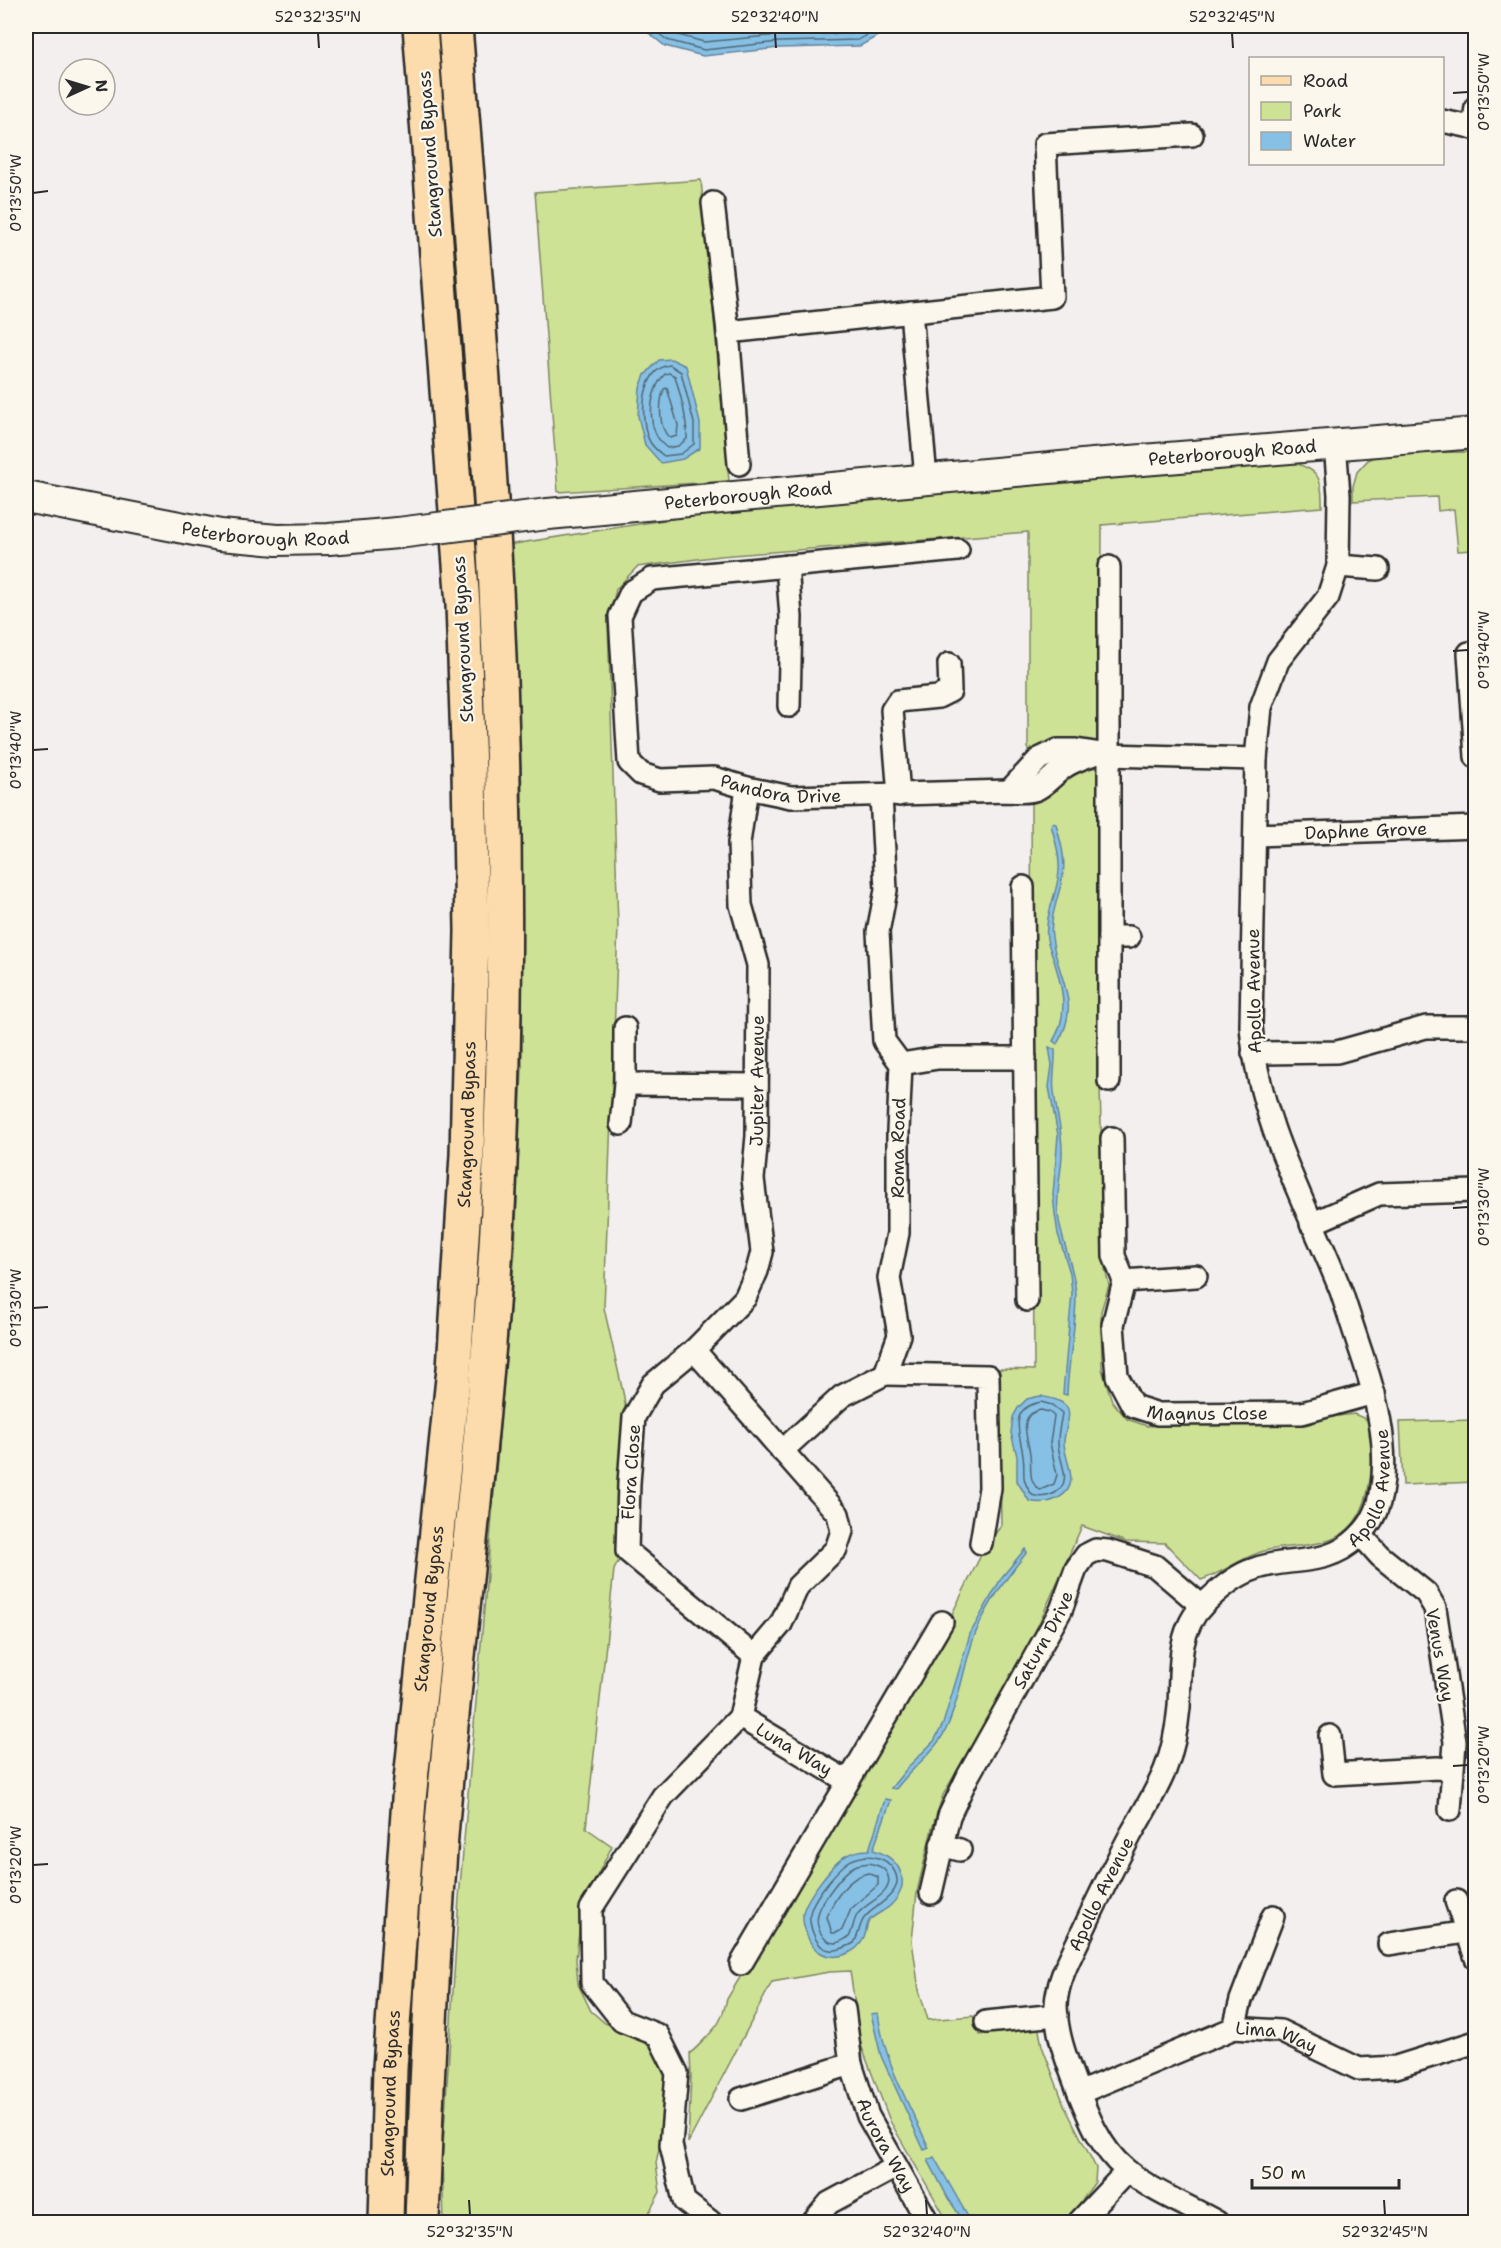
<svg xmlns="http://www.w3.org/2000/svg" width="1501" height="2248" font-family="'Shantell Sans',sans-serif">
  <rect width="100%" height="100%" fill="#f4efef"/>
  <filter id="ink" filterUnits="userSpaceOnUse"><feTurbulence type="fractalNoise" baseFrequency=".0167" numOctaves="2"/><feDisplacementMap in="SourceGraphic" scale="12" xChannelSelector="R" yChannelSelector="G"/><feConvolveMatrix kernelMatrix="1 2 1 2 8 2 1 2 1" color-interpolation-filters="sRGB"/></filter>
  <g filter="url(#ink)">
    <g fill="#cee296" stroke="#7c8660" stroke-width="1.5">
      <path d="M701,180l28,301 -171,11 -23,-300z"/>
      <path d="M1475,452v130l-1,-32 -16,1 -4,-42 -16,2 -1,-14 -84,4v-15l4,-14 11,-12 17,-7z"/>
      <path d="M1288,461c30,8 35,15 34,46l-220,18 -1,217 -34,-2 -39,12v-220l-308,24 -83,11 -21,22 -8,33 10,304 -14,382 20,89 3,23 -8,100v40l-5,10 -28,258 26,18 -30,60 -6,53 2,25 13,27 14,12 32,12 17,14 8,13 4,19 -3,48 -7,34 4,29 -16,30h-200l-2,-61 17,-263 56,-647 7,-184v-280l-14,-242 181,-29z"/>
      <path d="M1101,767l-1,321 5,181 4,16 -8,26 1,58 10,32 15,18 20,7 93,-4 35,2 79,-10 14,6c7,41 7,110 -45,122 -19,5 -40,4 -59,9 -22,6 -41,22 -63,29l-36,-37 -39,-1 -44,-16 -53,120 -86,149 -11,34 -15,63 -5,49 7,49 9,30 45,-4 7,19 58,-10 4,21 23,61 31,61 -1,14 -28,40h-119l-58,-101 -29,-76 -11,-74 -21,1 -57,10 -84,161 3,-67 -1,-23c5,-3 26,-25 29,-31 4,-7 6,-16 8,-23l168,-281 54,-98 36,-73 16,-21 -2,-157 35,1 -3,-567c18,-4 24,-17 38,-28 8,-6 22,-7 32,-8z"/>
      <path d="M1475,1420v62l-72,3 -3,-63z"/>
    </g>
    <g fill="#87c0e5" stroke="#62849b" stroke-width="1.5">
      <path d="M640,26h255l-35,20 -80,2 -77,8 -38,-10z"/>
      <path d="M671,359l15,7 14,57v25l-17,11 -22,4 -16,-18 -7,-29 2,-28 5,-13 14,-15z"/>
      <path d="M1053,823l3,1c4,16 10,34 7,50 -3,21 -14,42 -11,63 5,41 31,65 5,107l-4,-3c17,-28 9,-55 0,-84 -2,-6 -5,-12 -6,-18 -3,-24 11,-46 12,-68 1,-16 -4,-31 -8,-46z"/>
      <path d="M1049,1047l6,3c1,14 -3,27 -1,41 2,22 9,41 8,64 -1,20 -6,39 -4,59 3,28 17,53 18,81 0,33 -8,67 -9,100l-4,-1 1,-13 8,-87 -2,-21 -12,-39 -3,-20 -2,-19 5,-60 -9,-48 3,-22z"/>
      <path d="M1040,1396c9,2 19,3 26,10 7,8 -2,25 -2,36 0,19 18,42 -4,55 -11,6 -19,7 -31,4l-12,-20v-25l-6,-23 2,-16 5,-9 9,-9z"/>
      <path d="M1025,1549l2,3c-21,26 -41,54 -53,85 -10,29 -14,60 -26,88 -10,25 -36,42 -52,64l-5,-1 18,-22 25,-25 9,-17 27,-90 32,-57z"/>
      <path d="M885,1799l6,1 -18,50c27,7 40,33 18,55 -6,6 -16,9 -22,16 -3,5 -3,12 -5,17 -8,16 -28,23 -43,15 -12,-6 -19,-26 -18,-40 3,-15 30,-50 44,-58 5,-3 15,-5 22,-5z"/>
      <path d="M878,2013c6,49 31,91 51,135l-5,2 -43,-94 -10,-42z"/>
      <path d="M934,2157l37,65h-7l-16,-24 -20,-38z"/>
    </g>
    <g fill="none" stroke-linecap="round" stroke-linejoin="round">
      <g stroke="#506775" stroke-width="1.5">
        <path d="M649,26l18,14 37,10 75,-8 79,-2 25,-14"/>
        <path d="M661,26l10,7 33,9 75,-7 77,-2 12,-7"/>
        <path d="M676,26l29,7 85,-7"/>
        <path d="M670,365l11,7 13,51v21l-13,10 -17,2c-4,-3 -11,-9 -14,-14 -11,-20 -10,-74 20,-77z"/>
        <path d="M669,373l6,3c6,21 12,42 12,63l-9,7 -11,2c-22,-16 -19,-57 -2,-74z"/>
        <path d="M667,388l11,37 -1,11 -7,2c-12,-9 -11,-36 -6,-49z"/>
        <path d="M1041,1402l11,3 10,8c-1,9 -4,18 -4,28 -1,18 17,40 -3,52 -8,4 -15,5 -23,2 -13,-20 -6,-19 -9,-40 -3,-22 -16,-47 18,-53z"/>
        <path d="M1041,1410l8,2 5,4 -4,27 7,32 -3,9 -14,6c-13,-9 -8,-22 -10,-36 -2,-16 -14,-40 11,-44z"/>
        <path d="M866,1856c9,0 19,3 25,10 20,25 -15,38 -26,51 -6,7 -6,18 -11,26 -18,10 -33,12 -41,-10 -2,-5 -4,-14 -3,-19 2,-15 26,-43 38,-52 5,-4 12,-5 18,-6z"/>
        <path d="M869,1863c8,2 16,4 19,13 6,19 -23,26 -31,39 -4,7 -4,15 -8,22 -4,2 -9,5 -13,6 -13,1 -21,-17 -18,-28 2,-13 26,-44 37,-49 4,-2 10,-2 14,-3z"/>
        <path d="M868,1873l10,4v8l-27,24 -9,21 -6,3h-4l-5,-16c7,-18 21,-40 41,-44z"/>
      </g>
      <g stroke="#2b2b2b" stroke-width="26">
        <g id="street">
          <path d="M1442,121l34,7"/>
          <path d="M1473,128l3,-21"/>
          <path d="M713,203l15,129 11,132"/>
          <path d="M911,312l15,166"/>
          <path d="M728,332l324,-35 -7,-153 147,-9"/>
          <path id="s1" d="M958,550l-306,29 -21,13 -11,24 9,146 12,12 19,6 54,-2 33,10 44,9 218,-6c34,3 31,-5 54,-23 9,-7 21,-10 31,-14"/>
          <path d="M787,566l4,51 -2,89"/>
          <path d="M1338,566l40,3"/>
          <path d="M1109,567v514"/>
          <path d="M1469,653l7,104"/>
          <path d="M1009,791l30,-32 19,-9h18l32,5 148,4"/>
          <path d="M899,795l-7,-85 6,-9 40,-4 12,-6 -1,-27"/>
          <path id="s2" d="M1255,835l221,-8"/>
          <path d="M1023,887l4,413"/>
          <path d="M1109,937h20"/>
          <path d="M1253,1053l84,-1 89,-25h50"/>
          <path d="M901,1064l37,-6h87"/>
          <path d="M625,1084l132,1"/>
          <path d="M621,1124l4,-40v-56"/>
          <path id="s3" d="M1112,1138l2,118 10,25 -11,44 4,51 16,30 25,8 144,-1 72,-20"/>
          <path d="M1311,1224l68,-30 97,-3"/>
          <path d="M1124,1281l72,-5"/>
          <path id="s4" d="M694,1350l51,-52 12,-27 5,-19 -9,-73 4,-43 1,-171 -17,-60 -2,-62 8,-55"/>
          <path d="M885,1374l103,2 2,112 -9,55"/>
          <path id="s5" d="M782,1451l60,-55 43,-22 14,-39 -10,-57 9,-45v-102l3,-67 -17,-23 -6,-109 8,-42 -5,-95"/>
          <path d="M1361,1535l19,21 46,37 9,15 20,134 -5,68"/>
          <path id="s6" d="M740,1717l107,64"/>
          <path d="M1330,1736l4,38 103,-6 15,2"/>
          <path d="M941,1845l19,5"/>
          <path id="s7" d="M931,1893l18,-77 19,-40 93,-166 15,-41 10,-14 10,-5 12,1 47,15 47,40"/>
          <path d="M1456,1901l20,57"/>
          <path d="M1389,1944l77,-12"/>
          <path d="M741,1964l201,-342"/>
          <path id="s8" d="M844,2009l7,55 17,52 60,106"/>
          <path d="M986,2022l71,-7"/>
          <path d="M1234,2028l7,-28 32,-84"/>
          <path id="s9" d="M1079,2093l155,-65 46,3 79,38 37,-2 80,-25"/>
          <path d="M741,2099l110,-35"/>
          <path d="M711,2222l-27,-21 -13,-56 6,-72 -19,-38 -36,-14 -30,-38 -1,-74 72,-113 77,-79 14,-61 27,-32 17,-38 38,-37 6,-18 -4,-17 -144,-164 -41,34 -19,33 -5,66 -2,68 127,105"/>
          <path d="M813,2222l16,-19 67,-36"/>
          <path d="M1079,2222l48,-51"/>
          <path id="s10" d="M1217,2222c-31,-18 -65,-30 -93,-54 -23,-19 -36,-52 -47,-80 -10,-27 -21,-54 -21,-83 1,-24 14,-47 24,-68 16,-35 33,-69 51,-103 12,-21 25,-42 34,-64 8,-20 12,-41 14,-63 2,-35 -3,-75 24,-102 13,-13 29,-27 46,-34 38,-16 76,-2 108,-33 13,-12 21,-27 24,-44 9,-50 -6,-101 -22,-148 -6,-18 -12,-37 -18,-55 -34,-86 -83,-170 -90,-265l5,-267 5,-52 17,-46 50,-64 10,-31 1,-71 -4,-52"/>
        </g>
      </g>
      <g stroke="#2b2b2b" stroke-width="34">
        <g id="secondary">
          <path id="s11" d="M26,497l194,38 57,5 52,-1 69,-6"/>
          <path id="s12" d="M548,514l545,-50 383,-31"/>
        </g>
      </g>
      <g stroke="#2b2b2b" stroke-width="38">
        <g id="primary">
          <path id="s13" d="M386,2222l4,-154 19,-269 45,-430 13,-214 5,-224 -3,-161 -6,-165 -43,-579"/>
          <path d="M422,2222c4,-129 10,-257 19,-386 18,-224 51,-448 59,-673 7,-184 6,-369 -3,-553 -9,-195 -27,-390 -42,-584"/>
        </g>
      </g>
      <use href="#street" stroke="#fbf7ec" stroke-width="21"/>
      <use href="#secondary" stroke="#fbf7ec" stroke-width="30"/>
      <use href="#primary" stroke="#fcdcac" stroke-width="33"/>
      <g stroke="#2b2b2b" stroke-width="34" stroke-linecap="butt">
        <path id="secondary-bridge" d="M398,533l150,-19"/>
      </g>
      <use href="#secondary-bridge" stroke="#fbf7ec" stroke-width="30"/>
    </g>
  </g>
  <path fill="none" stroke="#2b2b2b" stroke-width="2" d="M318,33l1,15M775,33l1,15M1232,33l1,15M1453,93l15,-1M33,193l15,-2M1453,651l15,-1M33,750l15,-1M1453,1208l15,-1M33,1308l15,-1M1453,1766l15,-1M33,1865l15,-1M469,2200l1,15M926,2200l1,15M1384,2200l1,15"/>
  <g text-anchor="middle" stroke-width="4.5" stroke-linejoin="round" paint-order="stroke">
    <g font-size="18" fill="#2b2b2b" stroke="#fbf7ec">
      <text transform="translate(430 154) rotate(-94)" y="6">Stanground Bypass</text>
      <text dy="6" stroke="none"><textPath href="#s12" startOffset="687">Peterborough Road</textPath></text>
      <text dy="6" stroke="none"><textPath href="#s12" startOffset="201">Peterborough Road</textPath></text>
      <text dy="6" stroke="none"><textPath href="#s11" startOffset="243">Peterborough Road</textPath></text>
      <text transform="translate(463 639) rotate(-93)" y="6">Stanground Bypass</text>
      <text dy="6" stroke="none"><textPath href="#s1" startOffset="664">Pandora Drive</textPath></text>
      <text dy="6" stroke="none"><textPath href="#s2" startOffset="111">Daphne Grove</textPath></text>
      <text transform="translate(1254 991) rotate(-91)" y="6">Apollo Avenue</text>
      <text dy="6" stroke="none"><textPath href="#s4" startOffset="294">Jupiter Avenue</textPath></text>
      <text dy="6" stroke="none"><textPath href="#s13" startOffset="1101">Stanground Bypass</textPath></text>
      <text dy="6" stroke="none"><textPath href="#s5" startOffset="360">Roma Road</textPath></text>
      <text dy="6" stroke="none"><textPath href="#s3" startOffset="351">Magnus Close</textPath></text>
      <text transform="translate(631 1472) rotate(-86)" y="6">Flora Close</text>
      <text dy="6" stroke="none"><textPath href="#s10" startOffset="946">Apollo Avenue</textPath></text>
      <text dy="6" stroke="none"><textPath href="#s13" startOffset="615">Stanground Bypass</textPath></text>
      <text dy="6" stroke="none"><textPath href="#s7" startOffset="279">Saturn Drive</textPath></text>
      <text transform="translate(1440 1655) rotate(80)" y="6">Venus Way</text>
      <text dy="6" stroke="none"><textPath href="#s6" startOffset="63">Luna Way</textPath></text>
      <text dy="6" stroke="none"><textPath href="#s10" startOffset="408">Apollo Avenue</textPath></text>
      <text dy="6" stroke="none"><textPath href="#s9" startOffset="212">Lima Way</textPath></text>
      <text dy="6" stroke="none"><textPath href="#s13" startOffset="129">Stanground Bypass</textPath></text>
      <text dy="6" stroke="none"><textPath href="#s8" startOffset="144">Aurora Way</textPath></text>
    </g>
  </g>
  <rect width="1501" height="2248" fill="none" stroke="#fbf7ec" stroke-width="66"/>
  <rect x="1249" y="57" width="195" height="108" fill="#fbf7ec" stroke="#a8a59f" stroke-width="1.5"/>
  <rect x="1261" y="76" width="30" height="9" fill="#fcdcac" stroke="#a8a59f" stroke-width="1.5"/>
  <text x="1303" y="87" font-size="18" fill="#2b2b2b">Road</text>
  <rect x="1261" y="102" width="30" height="18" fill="#cee296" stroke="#a8a59f" stroke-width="1.5"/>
  <text x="1303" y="117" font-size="18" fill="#2b2b2b">Park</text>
  <rect x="1261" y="132" width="30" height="18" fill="#87c0e5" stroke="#a8a59f" stroke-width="1.5"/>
  <text x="1303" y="147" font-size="18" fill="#2b2b2b">Water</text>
  <g transform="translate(87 87) rotate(86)"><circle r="28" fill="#fbf7ec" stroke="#a8a59f" stroke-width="1.5"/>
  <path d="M0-4.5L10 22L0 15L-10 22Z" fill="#2b2b2b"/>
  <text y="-9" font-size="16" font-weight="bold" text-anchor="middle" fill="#2b2b2b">N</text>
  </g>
  <path d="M1252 2179v9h147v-9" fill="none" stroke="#2b2b2b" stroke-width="3"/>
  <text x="1261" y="2179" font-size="18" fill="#2b2b2b" stroke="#fbf7ec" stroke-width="4.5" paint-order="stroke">50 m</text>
  <rect x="33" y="33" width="1435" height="2182" fill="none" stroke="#2b2b2b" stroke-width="2"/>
  <g font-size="15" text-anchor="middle" fill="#2b2b2b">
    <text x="318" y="22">52°32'35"N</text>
    <text x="775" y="22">52°32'40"N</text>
    <text x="1232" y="22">52°32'45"N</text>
    <text transform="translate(1484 92) rotate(-90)" y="5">0°13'50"W</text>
    <text transform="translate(16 193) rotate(-90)" y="5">0°13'50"W</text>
    <text transform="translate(1484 650) rotate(-90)" y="5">0°13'40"W</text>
    <text transform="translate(16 750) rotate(-90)" y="5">0°13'40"W</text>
    <text transform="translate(1484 1207) rotate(-90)" y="5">0°13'30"W</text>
    <text transform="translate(16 1308) rotate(-90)" y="5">0°13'30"W</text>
    <text transform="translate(1484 1765) rotate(-90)" y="5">0°13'20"W</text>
    <text transform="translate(16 1865) rotate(-90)" y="5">0°13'20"W</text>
    <text x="470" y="2237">52°32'35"N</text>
    <text x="927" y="2237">52°32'40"N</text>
    <text x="1385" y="2237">52°32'45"N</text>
  </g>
</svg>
